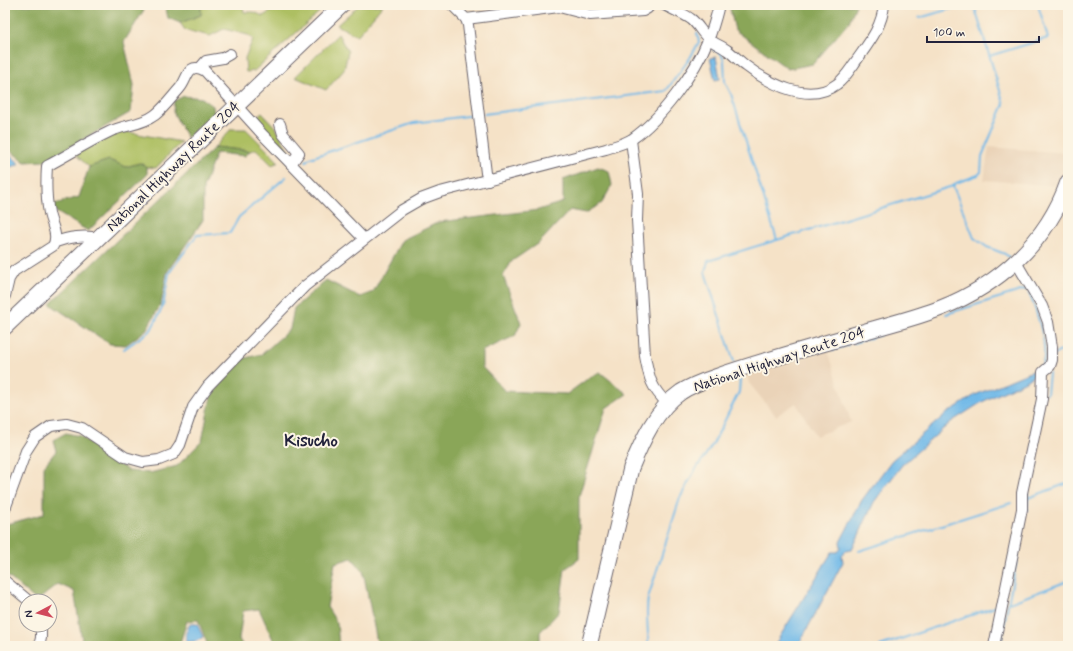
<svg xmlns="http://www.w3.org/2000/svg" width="1073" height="651" font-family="Mynerve,sans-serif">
  <rect width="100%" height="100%" fill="#fcf5e5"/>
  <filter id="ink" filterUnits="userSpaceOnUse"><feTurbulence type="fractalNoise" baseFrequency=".025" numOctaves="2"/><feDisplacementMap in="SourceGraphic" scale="8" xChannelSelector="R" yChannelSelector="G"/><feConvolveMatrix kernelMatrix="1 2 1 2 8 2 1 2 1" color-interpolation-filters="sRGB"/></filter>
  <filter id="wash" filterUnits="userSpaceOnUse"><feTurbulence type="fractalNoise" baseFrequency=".012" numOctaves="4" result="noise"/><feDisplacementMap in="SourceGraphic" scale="16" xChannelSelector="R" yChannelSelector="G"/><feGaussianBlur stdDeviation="0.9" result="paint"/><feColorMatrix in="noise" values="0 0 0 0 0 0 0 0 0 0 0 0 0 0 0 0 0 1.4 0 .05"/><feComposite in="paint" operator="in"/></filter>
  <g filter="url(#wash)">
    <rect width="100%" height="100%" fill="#f5e2c7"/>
    <g fill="#ead3b8">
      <path d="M989,147l79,6v9l-8,24 -76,-6z"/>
      <path d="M828,351l23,71 -35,14 -20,-33 -20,13 -27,-33 -2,-9z"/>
    </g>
    <g fill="#adbf62" stroke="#68704e">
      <path d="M201,5h42l1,7h10l9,4 19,-11h45l-73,66 -8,1 -1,-14 8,-19 -5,-4 -24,-6 -14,7 -25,-6 -5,-7 21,-8z"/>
      <path d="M359,5h24l-26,31 -20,-11z"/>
      <path d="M338,34l10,18 -4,18 -18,20 -31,-13z"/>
      <path d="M262,113l14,15 15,28 -35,-38z"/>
      <path d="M231,129h15l33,33 -7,3 -16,-16 -6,2 -35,-4z"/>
      <path d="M122,131l59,11 -25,26 -9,-1 -8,-4 -13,4 -17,-7 -20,7 -14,-13z"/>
    </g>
    <g fill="#8aa658" stroke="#56644a">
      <path d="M5,5h142l-23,37 10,43 -3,27 -86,49 -20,1 -17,-13h-3z"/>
      <path d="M165,5h36v10l-21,8 -12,-5z"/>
      <path d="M731,5h125l-7,17 -36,42 -25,5 -53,-39 -5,-21z"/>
      <path d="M184,96l18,2 11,8 1,8 -27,24 -14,-26 1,-11z"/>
      <path d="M215,147l35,4 -5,5 -29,-3 -13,35v32l-36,52 -6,32 -15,26 -20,15 -16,-1 -60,-40z"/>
      <path d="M109,160l17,7 14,-4 7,4v8l-59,56 -35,-21 2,-6 24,-7 10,-30z"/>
      <path d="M598,167l11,4 3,14 -10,18 -16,10 -16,-3 -30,32 -28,19 -9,15 18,47 -6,13 -33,15v16l23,24 62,3 23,-17 10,-5 27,22 -21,14 -27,88v63l-14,10 -6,43 -19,20v14h-158l-5,-4 -14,-71 -11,-13 -17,5 -8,44 10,16 2,23h-63l-17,-37 -16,2 -4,28 4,7h-35l-10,-26 -11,1 -8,25h-96l-9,-55 -16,-7 -21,17 -32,-27v-43l2,-7 37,-10v-48l12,-15 -3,-11 13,-7 14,3 49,35 21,2 27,-7 25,-25 9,-45 30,-37 21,-5 28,-25 4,-21 32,-28 34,17 13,-5 29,-52 37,-18 99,-12 25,-8v-22z"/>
    </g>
    <g fill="#71b9e8" stroke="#4a6e92">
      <path d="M716,57l4,22 -5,1 -5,-22z"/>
      <path d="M7,152l11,10v3l-12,3 -1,-2v-12z"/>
      <path d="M1036,370l3,2 -11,8 -46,22 -31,20 -49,43 -28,37 -22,48 -7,1 -3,5 1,6 -45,84h-24l58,-94h6l3,-5 -1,-5 22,-42 30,-40 54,-46 29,-19 55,-23z"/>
      <path d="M190,624h7l6,13 -6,4 -11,1v-9z"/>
    </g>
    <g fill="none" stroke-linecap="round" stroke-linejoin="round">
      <g stroke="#71b9e8" stroke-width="2">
        <path d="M651,5l12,5"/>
        <path d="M589,10l55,-4"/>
        <path d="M919,18l45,-13"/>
        <path d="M713,49l8,4 3,8 1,21 6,12 46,146"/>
        <path d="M989,56l59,-18 -10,-33"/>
        <path d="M484,114l182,-23 24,-33 9,-16 -2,-9"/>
        <path d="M306,161l4,-3 104,-35 61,-8"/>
        <path d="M953,186l21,52 13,9 18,7 4,3"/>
        <path d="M1029,293c7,16 22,59 12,74"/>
        <path d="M946,314l81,-25"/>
        <path d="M854,343l26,-8"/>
        <path d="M124,349l27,-19 12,-24 6,-33 28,-38 33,-2 9,-16 47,-40"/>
        <path d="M833,350l15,-5"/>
        <path d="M1055,354l13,-7"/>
        <path d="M734,362l-29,-90 3,-11 245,-75 3,-3 22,-8 3,-3 1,-16 22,-52 -30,-99"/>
        <path d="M1047,394l2,-21"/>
        <path d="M1028,498l40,-15"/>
        <path d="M1027,510l1,-12 -1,-8"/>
        <path d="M859,551l152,-48"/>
        <path d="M1009,603l59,-22"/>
        <path d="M648,646c1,-16 -3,-32 0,-48l32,-100 14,-26 19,-28 26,-52 1,-13"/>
        <path d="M880,646l115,-39"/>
        <path d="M1000,646l22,-114"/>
      </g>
    </g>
  </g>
  <g filter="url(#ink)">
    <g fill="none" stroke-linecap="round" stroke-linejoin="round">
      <g stroke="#6c656c" stroke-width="12">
        <g id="minor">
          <path d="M452,5l14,14 2,6 18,148 2,7"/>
          <path d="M664,5c9,5 19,8 27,14 7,5 11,15 18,20 6,5 13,7 18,11 7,5 12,11 19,16 24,18 63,39 91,18 7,-5 12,-13 17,-20 13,-19 28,-36 30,-59"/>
          <path d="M466,19l93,-12 31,8 53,-4 5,-3v-3"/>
          <path d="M200,68l6,-7 17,-3 7,-4"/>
          <path d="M280,124l3,10 16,19 -8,11"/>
          <path d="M631,140l7,54 -1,26 8,136c4,22 6,32 23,48"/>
          <path d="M56,242c12,-5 29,-7 42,-4"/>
          <path d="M5,296l4,-17 5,-8 39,-25c6,-11 -2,-22 -4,-33 -3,-15 -3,-32 -2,-47 21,-11 41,-24 62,-34 14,-7 33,-7 46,-17 9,-7 17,-18 25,-27 8,-9 7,-27 25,-17l58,64 101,104"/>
          <path d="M5,509l21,-58 9,-14 16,-11 16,-2 15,4 43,29 18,5 16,-2 15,-6 6,-9 13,-38 15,-21 97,-100 97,-76 19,-11 19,-7 166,-43c8,-3 18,-5 26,-10 29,-20 63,-66 76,-99 5,-11 8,-23 11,-35"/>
          <path d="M5,581l24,20"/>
          <path d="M39,646l2,-8v-13"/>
          <path d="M994,646l28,-137v-16l20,-94 1,-27 7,-6 2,-6v-13l-4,-25 -6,-16 -26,-44"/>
        </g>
      </g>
      <g stroke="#6c656c" stroke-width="17">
        <g id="highway">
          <path d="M5,327l337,-322"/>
          <path d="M589,646l42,-178c11,-27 25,-59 50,-76 11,-7 22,-11 34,-15 49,-17 98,-30 148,-45 26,-8 53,-14 78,-24 58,-23 106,-66 127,-126"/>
        </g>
      </g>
      <use href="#minor" stroke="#fff" stroke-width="10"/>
      <use href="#highway" stroke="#fff" stroke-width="15"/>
    </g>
  </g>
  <g text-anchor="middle" stroke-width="4" stroke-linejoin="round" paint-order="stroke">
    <g font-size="15" fill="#22223b" stroke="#fcf5e5">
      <text transform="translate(173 166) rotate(-44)" y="5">National Highway Route 204</text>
      <text transform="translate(779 359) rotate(-18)" y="5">National Highway Route 204</text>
    </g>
    <g font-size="17" font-weight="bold" fill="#22223b" stroke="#fcf5e5">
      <text x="311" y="446">Kisucho</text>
    </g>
  </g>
  <rect width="1073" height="651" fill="none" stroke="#fcf5e5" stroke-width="20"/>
  <g transform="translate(38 613) rotate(263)"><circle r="19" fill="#fcf5e5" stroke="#a5a1a1"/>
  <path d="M0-3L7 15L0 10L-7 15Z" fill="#d1495b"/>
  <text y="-6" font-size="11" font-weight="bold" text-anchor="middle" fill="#22223b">N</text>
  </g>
  <path d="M927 36v6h112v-6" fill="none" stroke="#22223b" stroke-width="2"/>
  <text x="933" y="36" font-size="12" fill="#22223b" stroke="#fcf5e5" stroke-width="3" paint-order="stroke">100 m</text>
</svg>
